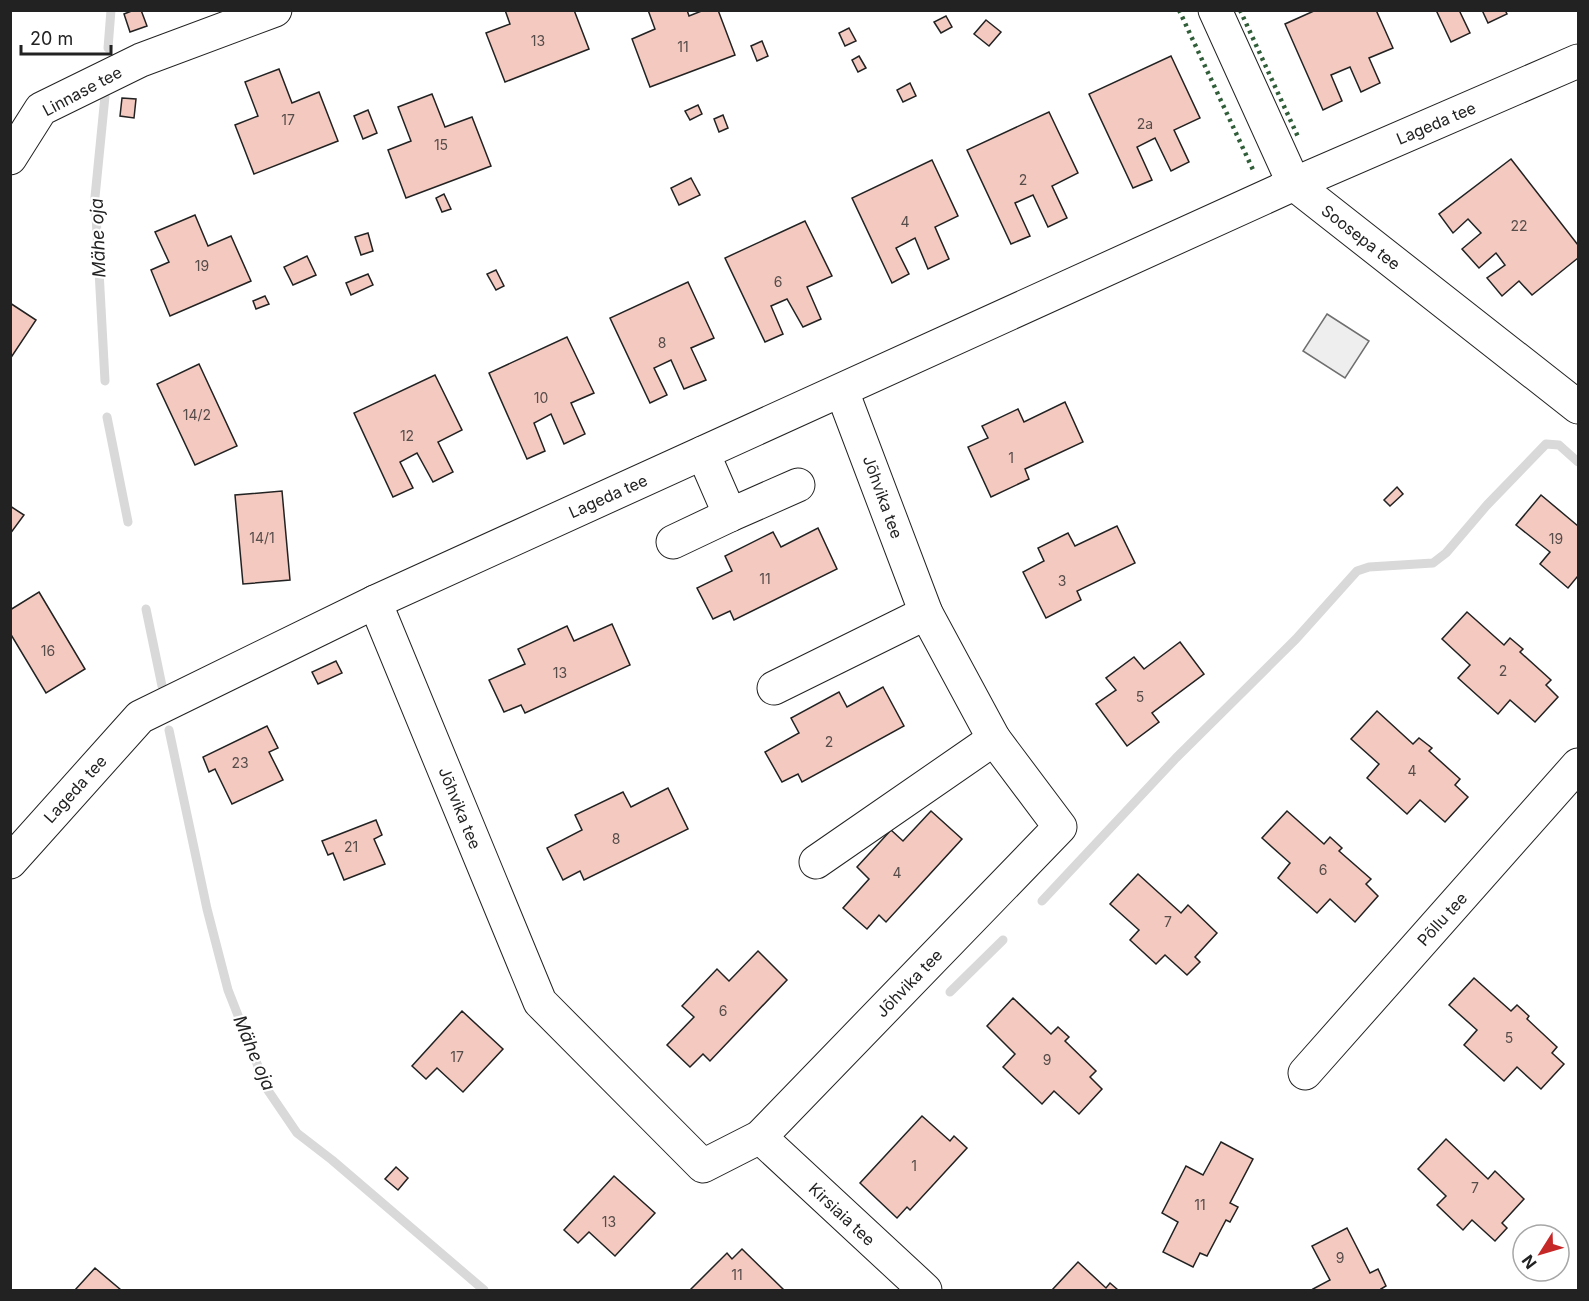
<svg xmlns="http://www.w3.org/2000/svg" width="1589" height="1301" font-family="Inter,sans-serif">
  <rect width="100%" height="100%" fill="#fff"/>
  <path fill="#eee" stroke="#6f6f6f" stroke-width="1.5" d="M1327,314l42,27 -24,37 -42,-27z"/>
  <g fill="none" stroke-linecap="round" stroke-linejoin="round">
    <g stroke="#d9d9d9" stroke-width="9">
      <path d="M108,48l3,-38"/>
      <path d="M105,381l-10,-184 10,-101"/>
      <path d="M107,417l21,105"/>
      <path d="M146,609l16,77"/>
      <path d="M169,730l38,179 21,81 39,99 30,44 35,27 152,130"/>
      <path d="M1042,901l134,-143 120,-119 61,-68 12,-4 64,-4 13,-10 41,-48 59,-61 13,1 19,17"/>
      <path d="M950,992l53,-52"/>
    </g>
  </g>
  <g fill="#f3c9c0" stroke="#222" stroke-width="1.5">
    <path d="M134,10h7l6,16 -17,6 -6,-18z"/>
    <path d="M505,10h69l15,39 -84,33 -19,-49 24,-9z"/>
    <path d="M648,10h39l2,6 15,-6h14l17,45 -85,32 -18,-48 23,-10z"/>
    <path d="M1316,10h60l17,38 -24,10 11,25 -19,9 -11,-25 -19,8 11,26 -19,9 -38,-86z"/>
    <path d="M1436,10h23l11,23 -19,9z"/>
    <path d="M1482,10h23l2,4 -19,9z"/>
    <path d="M946,16l6,11 -11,6 -7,-11z"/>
    <path d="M986,20l15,12 -12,14 -15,-12z"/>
    <path d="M849,28l7,13 -11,5 -6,-13z"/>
    <path d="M762,41l6,15 -11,5 -6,-15z"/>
    <path d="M859,56l7,12 -8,4 -6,-12z"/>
    <path d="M1171,56l29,62 -26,12 15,32 -18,9 -16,-33 -18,9 15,33 -19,8 -44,-94z"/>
    <path d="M279,69l13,34 27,-11 19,49 -84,33 -19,-49 23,-9 -13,-34z"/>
    <path d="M910,83l6,13 -13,6 -6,-12z"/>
    <path d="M432,94l13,33 27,-10 19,49 -85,32 -18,-48 23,-9 -13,-34z"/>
    <path d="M122,98l14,1 -2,19 -14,-2z"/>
    <path d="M698,105l4,9 -12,6 -5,-9z"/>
    <path d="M368,110l9,23 -14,6 -9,-23z"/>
    <path d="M1049,112l29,61 -26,13 15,32 -19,9 -15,-32 -18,8 15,33 -19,8 -44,-94z"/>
    <path d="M723,115l5,13 -9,4 -5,-13z"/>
    <path d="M1511,159l67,86v13l-46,37 -13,-14 -17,15 -15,-18 18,-13 -9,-12 -17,15 -17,-19 19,-16 -13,-14 -15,14 -14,-19z"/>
    <path d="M932,160l26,56 -23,11 14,32 -21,10 -13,-31 -19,10 13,26 -17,9 -40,-85z"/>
    <path d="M691,178l9,17 -21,10 -8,-17z"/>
    <path d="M444,194l7,15 -9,3 -6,-14z"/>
    <path d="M195,215l13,31 23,-10 20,45 -81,35 -19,-46 18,-8 -14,-30z"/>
    <path d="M805,221l27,55 -25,11 14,32 -18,8 -16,-28 -16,7 12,28 -18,8 -40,-84z"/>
    <path d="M368,233l5,18 -12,4 -6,-18z"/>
    <path d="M307,256l9,19 -23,10 -9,-18z"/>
    <path d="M496,270l8,16 -8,4 -9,-16z"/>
    <path d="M368,274l5,11 -22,10 -5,-12z"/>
    <path d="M688,282l26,56 -23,10 15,32 -22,9 -13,-29 -17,8 13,27 -17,8 -40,-85z"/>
    <path d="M265,296l4,8 -13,5 -3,-8z"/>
    <path d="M10,303l26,17 -26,39z"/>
    <path d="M567,337l27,56 -23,10 14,31 -21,10 -13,-30 -17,9 11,28 -18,8 -38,-86z"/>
    <path d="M199,364l38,82 -42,19 -38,-81z"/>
    <path d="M435,375l27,55 -24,12 15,30 -20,10 -16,-29 -17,9 13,26 -20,9 -39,-84z"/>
    <path d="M1065,402l18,40 -58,27 4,10 -38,18 -23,-50 20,-9 -6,-12 36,-17 6,13z"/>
    <path d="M1397,487l6,7 -13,12 -6,-6z"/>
    <path d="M282,491l8,89 -47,4 -8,-89z"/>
    <path d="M1541,495l37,31v52l-1,-1 -9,11 -28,-24 10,-12 -34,-27z"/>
    <path d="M10,506l14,9 -14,19z"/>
    <path d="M1117,526l18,37 -58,28 4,9 -35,18 -23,-46 21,-11 -6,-13 30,-15 7,13z"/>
    <path d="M818,528l19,41 -103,51 -4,-9 -17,8 -16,-31 35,-17 -7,-15 48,-24 8,15z"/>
    <path d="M39,592l46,77 -39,24 -36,-60v-23z"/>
    <path d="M1467,612l37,33 6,-7 13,11 -3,3 31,28 -5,5 12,12 -23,25 -25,-22 -12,14 -40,-36 12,-13 -28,-26z"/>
    <path d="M612,624l18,41 -105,48 -4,-8 -17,7 -15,-32 36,-16 -7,-15 49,-23 7,15z"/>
    <path d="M1180,642l24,32 -52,39 7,9 -32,24 -31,-42 20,-14 -10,-12 28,-21 10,12z"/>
    <path d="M336,661l6,12 -24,11 -6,-12z"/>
    <path d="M883,687l21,39 -102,56 -4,-8 -16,8 -17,-30 34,-19 -8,-15 48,-26 8,15z"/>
    <path d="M1377,711l36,33 6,-6 13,10 -3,3 31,28 -5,6 13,12 -23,25 -25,-22 -13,14 -40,-36 12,-14 -28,-25z"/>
    <path d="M267,726l11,22 -9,4 14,28 -51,24 -17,-35 -6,3 -6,-15z"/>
    <path d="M668,788l20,41 -104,51 -4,-9 -17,9 -16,-32 35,-18 -7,-15 48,-23 8,15z"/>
    <path d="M931,811l31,28 -76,83 -7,-7 -12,14 -24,-21 26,-29 -12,-12 34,-37 12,11z"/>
    <path d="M1287,811l37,33 6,-7 12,11 -3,3 32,28 -5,5 12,12 -23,26 -25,-23 -13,14 -39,-35 12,-15 -28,-25z"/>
    <path d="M376,820l6,15 -8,4 11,25 -41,16 -11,-27 -5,2 -6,-14z"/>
    <path d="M1138,874l43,39 7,-8 29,28 -22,24 5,5 -13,13 -22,-20 -9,9 -26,-24 9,-10 -29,-26z"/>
    <path d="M758,951l29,29 -77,81 -7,-7 -13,13 -23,-22 27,-28 -12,-11 35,-37 12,12z"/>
    <path d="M1474,978l37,33 6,-6 12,11 -2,3 30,28 -5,6 12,11 -23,25 -24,-22 -13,14 -40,-36 13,-15 -28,-25z"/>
    <path d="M1013,998l38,36 7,-7 11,10 -4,4 31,30 -6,6 12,12 -23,25 -25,-23 -12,13 -39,-37 12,-13 -28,-28z"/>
    <path d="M462,1011l41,38 -40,43 -26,-24 -11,11 -14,-13z"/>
    <path d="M922,1116l28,25 4,-5 13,12 -57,62 -3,-3 -10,11 -37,-35z"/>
    <path d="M1446,1139l42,40 7,-8 29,28 -22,24 5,5 -12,13 -23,-21 -9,10 -26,-25 9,-9 -28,-27z"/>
    <path d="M1221,1142l32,17 -23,44 8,4 -8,15 -4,-2 -19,36 -7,-3 -7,14 -30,-15 15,-30 -16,-9 24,-47 17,9z"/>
    <path d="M396,1167l12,11 -10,12 -13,-11z"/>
    <path d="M614,1176l41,37 -40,43 -26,-24 -11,11 -14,-13z"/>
    <path d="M1347,1228l23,45 8,-4 8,17 -5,3 1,1h-68l-1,-1 17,-9 -18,-34z"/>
    <path d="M742,1249l42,41h-94l37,-37 5,6z"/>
    <path d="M1078,1262l28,26 4,-5 8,7h-66z"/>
    <path d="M95,1268l26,22h-46z"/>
  </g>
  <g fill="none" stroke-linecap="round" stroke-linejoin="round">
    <g stroke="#222" stroke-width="35">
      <g id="minor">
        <path d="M1215,10l79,174 284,223"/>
        <path d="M10,158l31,-49 100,-49 134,-50"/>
        <path d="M703,453l27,62 68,-30"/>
        <path d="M673,542l57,-27"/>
        <path d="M375,602l165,400 163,164 57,-29 300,-310 -66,-88 -68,-126 -84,-222"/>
        <path d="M774,688l152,-75"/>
        <path d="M10,862l130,-145 235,-115 919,-418 284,-123"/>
        <path d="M816,862l178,-123"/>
        <path d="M1305,1073l273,-308"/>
        <path d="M760,1137l165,153"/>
      </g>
    </g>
    <use href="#minor" stroke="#fff" stroke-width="33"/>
    <g stroke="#2f5e38" stroke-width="4.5" stroke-dasharray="3 4.5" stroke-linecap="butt">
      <path d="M1179,10l75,162"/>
      <path d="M1240,10l59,129"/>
    </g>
  </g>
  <g text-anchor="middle" stroke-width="4.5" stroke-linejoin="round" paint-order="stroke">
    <g font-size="14" fill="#564c4a">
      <text x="538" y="46">13</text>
      <text x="683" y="52">11</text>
      <text x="288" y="125">17</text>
      <text x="1145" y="129">2a</text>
      <text x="441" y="150">15</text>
      <text x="1023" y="185">2</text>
      <text x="905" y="227">4</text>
      <text x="1519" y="231">22</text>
      <text x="202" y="271">19</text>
      <text x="778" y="287">6</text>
      <text x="662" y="348">8</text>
      <text x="541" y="403">10</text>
      <text x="197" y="420">14/2</text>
      <text x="407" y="441">12</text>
      <text x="1011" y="463">1</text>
      <text x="262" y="543">14/1</text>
      <text x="1556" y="544">19</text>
      <text x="765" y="584">11</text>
      <text x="1062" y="586">3</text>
      <text x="48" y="656">16</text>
      <text x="1503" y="676">2</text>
      <text x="560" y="678">13</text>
      <text x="1140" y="702">5</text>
      <text x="829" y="747">2</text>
      <text x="240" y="768">23</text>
      <text x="1412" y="776">4</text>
      <text x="616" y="844">8</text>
      <text x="351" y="852">21</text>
      <text x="1323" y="875">6</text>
      <text x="897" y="878">4</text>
      <text x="1168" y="927">7</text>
      <text x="723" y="1016">6</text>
      <text x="1509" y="1043">5</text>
      <text x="457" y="1062">17</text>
      <text x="1047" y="1065">9</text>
      <text x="914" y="1171">1</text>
      <text x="1475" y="1193">7</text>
      <text x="1200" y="1210">11</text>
      <text x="609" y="1227">13</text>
      <text x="1340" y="1263">9</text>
      <text x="737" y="1280">11</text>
    </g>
    <g font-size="16" fill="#222" stroke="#fff">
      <text transform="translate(82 91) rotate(-28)" y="6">Linnase tee</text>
      <text transform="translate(1436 123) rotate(-23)" y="6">Lageda tee</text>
      <text transform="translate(1361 237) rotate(38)" y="6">Soosepa tee</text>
      <text transform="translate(608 496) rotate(-24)" y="6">Lageda tee</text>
      <text transform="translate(883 497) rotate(70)" y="6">Jõhvika tee</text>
      <text transform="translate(75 789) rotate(-48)" y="6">Lageda tee</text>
      <text transform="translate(460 808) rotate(68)" y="6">Jõhvika tee</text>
      <text transform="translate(1442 919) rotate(-48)" y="6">Põllu tee</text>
      <text transform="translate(909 983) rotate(-46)" y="6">Jõhvika tee</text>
      <text transform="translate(842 1214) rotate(43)" y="6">Kirsiaia tee</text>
    </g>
    <g font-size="18" font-style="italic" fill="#222" stroke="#fff">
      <text transform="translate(98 238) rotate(-92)" y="6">Mähe oja</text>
      <text transform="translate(254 1053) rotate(67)" y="6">Mähe oja</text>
    </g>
  </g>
  <rect width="1589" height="1301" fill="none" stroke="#222222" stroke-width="24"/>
  <g transform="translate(1541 1253) rotate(233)"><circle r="28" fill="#ffffff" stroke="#a7a7a7" stroke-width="1.5"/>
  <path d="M0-4.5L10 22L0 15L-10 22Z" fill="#c62828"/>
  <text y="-9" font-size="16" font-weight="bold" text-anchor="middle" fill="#222222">N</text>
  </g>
  <path d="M21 45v9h90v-9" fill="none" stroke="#222222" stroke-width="3"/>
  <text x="30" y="45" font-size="18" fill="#222222" stroke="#ffffff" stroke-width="4.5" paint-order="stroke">20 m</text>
</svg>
